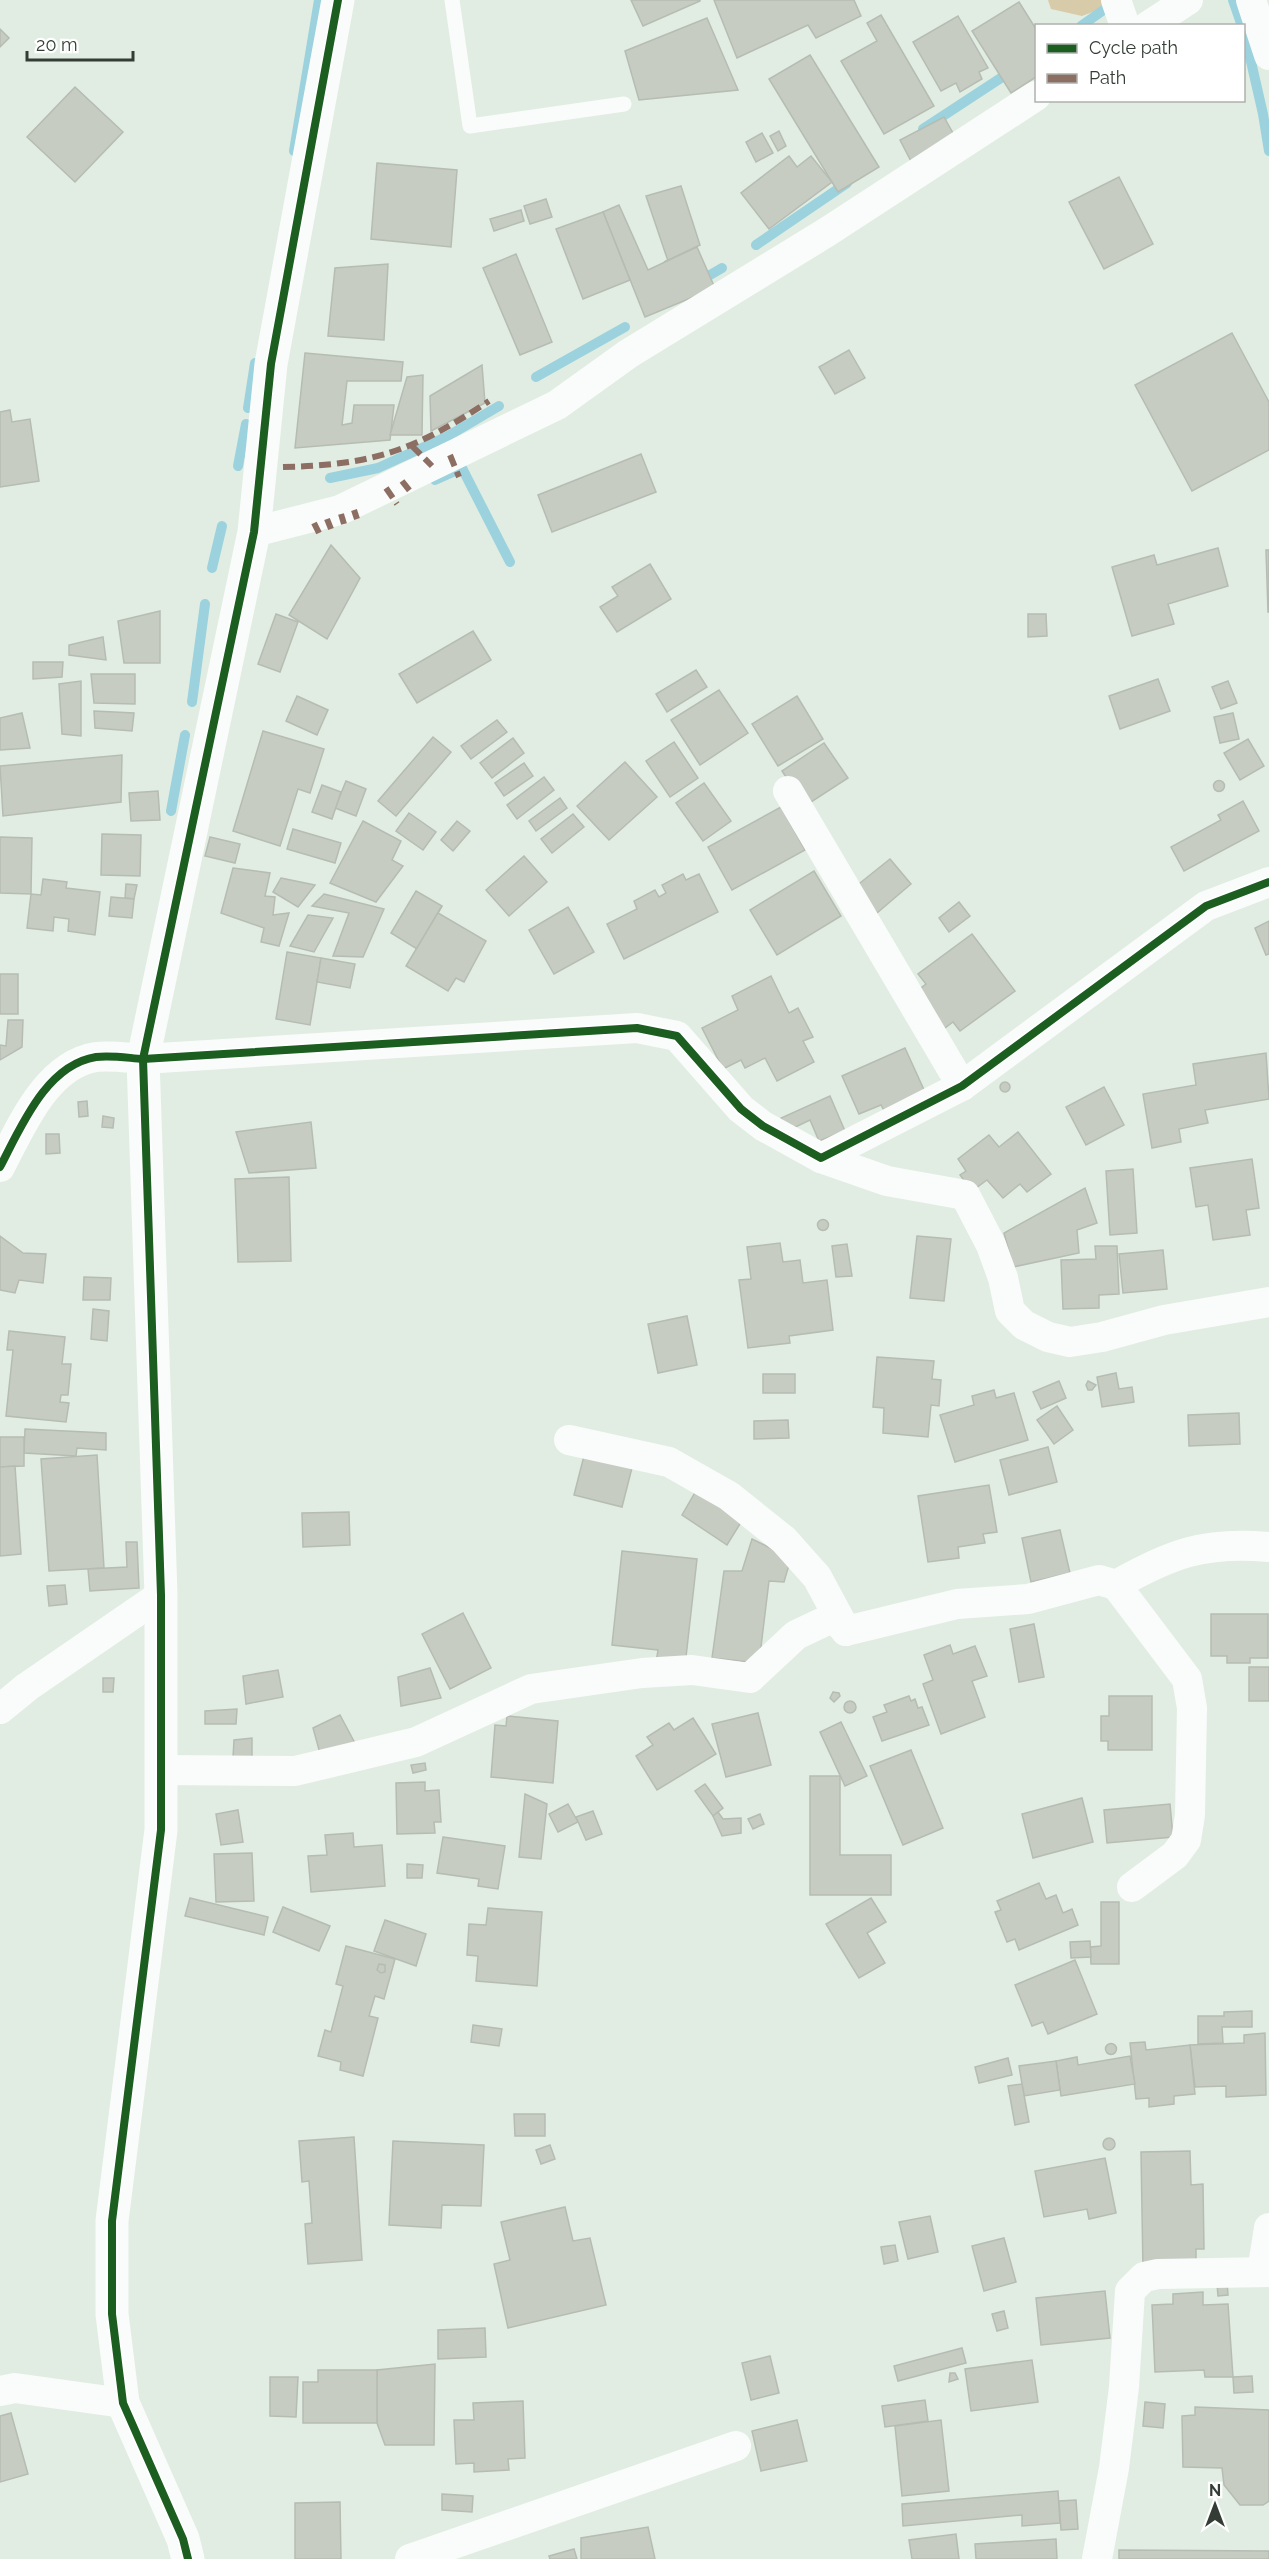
<svg xmlns="http://www.w3.org/2000/svg" width="1269" height="2559" font-family="Raleway,sans-serif">
  <rect width="100%" height="100%" fill="#e1ede2"/>
  <path fill="#d8cba9" d="M1048,0h59l-1,7 -24,9 -31,-7z"/>
  <g fill="none" stroke-linecap="round" stroke-linejoin="round">
    <g stroke="#9bd2dd" stroke-width="10">
      <path d="M1233,0l9,26"/>
      <path d="M1081,26l24,-17"/>
      <path d="M1244,31l19,83 6,37"/>
      <path d="M923,129l113,-74"/>
      <path d="M294,151l25,-151"/>
      <path d="M756,245l91,-62"/>
      <path d="M698,282l24,-14"/>
      <path d="M536,377l89,-50"/>
      <path d="M248,408l7,-45"/>
      <path d="M238,466l8,-42"/>
      <path d="M330,478l48,-10 70,-32 51,-30"/>
      <path d="M435,480l27,-12 48,94"/>
      <path d="M212,568l10,-42"/>
      <path d="M192,702l13,-98"/>
      <path d="M171,811l14,-76"/>
    </g>
  </g>
  <g fill="#c6ccc2" stroke="#b6bcb2" stroke-width="1.5">
    <path d="M631,0h69v1l-57,25z"/>
    <path d="M714,0h140l7,16 -45,22 -8,-13 -71,33z"/>
    <path d="M1019,2l17,27v48l-25,16 -39,-62z"/>
    <path d="M881,15l53,91 -50,28 -43,-73 36,-20 -10,-18z"/>
    <path d="M958,16l30,52 -9,4 3,7 -22,13 -4,-9 -15,8 -28,-49z"/>
    <path d="M707,18l31,72 -99,10 -14,-49z"/>
    <path d="M0,29l9,9 -9,9z"/>
    <path d="M810,55l69,112 -41,25 -69,-113z"/>
    <path d="M75,87l48,45 -48,50 -48,-45z"/>
    <path d="M944,117l14,25 -45,23 -13,-25z"/>
    <path d="M779,131l7,15 -8,5 -8,-15z"/>
    <path d="M762,133l11,20 -17,9 -10,-20z"/>
    <path d="M789,156l8,11 14,-11 21,26 -63,47 -28,-36z"/>
    <path d="M377,163l80,7 -6,77 -80,-8z"/>
    <path d="M1119,177l34,67 -49,25 -35,-67z"/>
    <path d="M681,186l19,59 -36,17 4,-1 -22,-65z"/>
    <path d="M546,199l6,18 -22,7 -6,-18z"/>
    <path d="M619,205l29,65 49,-23 18,41 -70,29 -42,-105z"/>
    <path d="M521,210l3,11 -30,10 -4,-12z"/>
    <path d="M603,212l27,68 -47,19 -27,-70z"/>
    <path d="M516,254l36,88 -32,13 -37,-87z"/>
    <path d="M388,264l-4,76 -56,-4 7,-68z"/>
    <path d="M1232,333l37,69v48l-77,41 -57,-106z"/>
    <path d="M849,350l16,28 -30,16 -16,-27z"/>
    <path d="M305,353l98,9 -2,19h-54l-5,44 10,-2 2,-18h40l-4,35 -95,8z"/>
    <path d="M482,365l3,38 -54,28 -1,-35z"/>
    <path d="M423,375l-1,60h-32l17,-58z"/>
    <path d="M10,410l2,12 18,-3 9,62 -39,6v-75z"/>
    <path d="M641,454l15,38 -104,40 -14,-37z"/>
    <path d="M331,545l29,33 -33,61 -38,-24z"/>
    <path d="M1218,548l10,38 -60,18 6,20 -42,12 -20,-69 42,-12 3,10z"/>
    <path d="M1266,550h3v62h-1z"/>
    <path d="M650,564l21,35 -54,33 -17,-25 18,-11 -6,-9z"/>
    <path d="M160,611v52h-36l-6,-42z"/>
    <path d="M276,614l22,8 -18,50 -22,-8z"/>
    <path d="M1028,614h18l1,22 -19,1z"/>
    <path d="M473,631l18,29 -74,43 -18,-29z"/>
    <path d="M103,637l3,23 -37,-5v-10z"/>
    <path d="M33,662h30l-1,15 -29,2z"/>
    <path d="M696,670l11,17 -40,25 -11,-18z"/>
    <path d="M91,674h44v30l-41,-1z"/>
    <path d="M1158,679l12,32 -50,18 -11,-33z"/>
    <path d="M81,681v55l-19,-2 -3,-50z"/>
    <path d="M1228,681l9,22 -16,6 -9,-22z"/>
    <path d="M719,690l29,43 -48,32 -29,-45z"/>
    <path d="M297,696l31,14 -11,25 -31,-14z"/>
    <path d="M797,696l26,43 -45,27 -26,-42z"/>
    <path d="M94,711l40,2 -2,18 -37,-3z"/>
    <path d="M22,713l8,35 -30,2v-32z"/>
    <path d="M1233,713l6,26 -19,4 -6,-26z"/>
    <path d="M497,720l10,12 -36,27 -10,-13z"/>
    <path d="M263,731l61,18 -14,44 -12,-4 -18,57 -47,-15z"/>
    <path d="M433,737l18,15 -55,64 -18,-15z"/>
    <path d="M513,738l11,15 -32,25 -12,-15z"/>
    <path d="M1248,739l16,27 -24,14 -16,-27z"/>
    <path d="M674,742l24,36 -28,19 -24,-36z"/>
    <path d="M824,743l24,35 -43,28 -23,-35z"/>
    <path d="M122,755l-1,47 -118,14 -3,-50z"/>
    <path d="M625,762l32,35 -48,43 -32,-34z"/>
    <path d="M524,763l9,13 -29,20 -9,-13z"/>
    <path d="M544,777l10,13 -37,29 -10,-14z"/>
    <circle cx="1219" cy="786" r="5.5"/>
    <path d="M346,781l20,8 -10,27 -21,-8z"/>
    <path d="M704,783l27,38 -28,20 -27,-38z"/>
    <path d="M322,785l19,7 -9,27 -20,-7z"/>
    <path d="M158,791l2,29 -29,1 -2,-28z"/>
    <path d="M560,798l7,10 -31,23 -7,-10z"/>
    <path d="M1243,801l16,30 -75,40 -13,-24 50,-27 -3,-5z"/>
    <path d="M781,807l24,43 -73,40 -24,-43z"/>
    <path d="M409,813l27,19 -13,18 -27,-19z"/>
    <path d="M573,814l11,13 -32,26 -11,-14z"/>
    <path d="M363,821l38,20 -9,19 11,6 -27,36 -46,-19z"/>
    <path d="M457,821l13,10 -17,20 -12,-11z"/>
    <path d="M293,829l48,14 -6,20 -48,-14z"/>
    <path d="M102,834l39,1 -1,41 -39,-1z"/>
    <path d="M0,837l32,1 -1,56 -31,-1z"/>
    <path d="M210,837l30,7 -5,19 -30,-7z"/>
    <path d="M524,856l23,26 -38,34 -23,-26z"/>
    <path d="M890,859l21,25 -34,29 -22,-26z"/>
    <path d="M233,868l37,5 -5,23 10,1 -2,18 16,-2 -10,33 -18,-4 3,-14 -43,-15z"/>
    <path d="M814,871l27,45 -64,39 -27,-45z"/>
    <path d="M683,874l3,6 13,-6 19,38 -94,47 -17,-35 30,-15 -3,-8 21,-11 4,7 7,-4 -4,-8z"/>
    <path d="M281,878l34,7 -17,22 -25,-15z"/>
    <path d="M43,879l24,3 -1,6 34,4 -5,43 -27,-4 1,-12 -15,-2 -1,14 -26,-3 4,-34 10,1z"/>
    <path d="M126,884l11,1 -3,14 -9,-1z"/>
    <path d="M416,891l26,15 -25,43 -26,-16z"/>
    <path d="M324,894l60,15 -21,48 -30,-1 16,-43 -37,-7z"/>
    <path d="M111,897l23,2 -2,19 -23,-2z"/>
    <path d="M959,902l11,14 -21,16 -10,-14z"/>
    <path d="M442,906l-4,7 48,28 -22,41 -8,-4 -8,13 -42,-25z"/>
    <path d="M568,907l26,45 -40,22 -25,-44z"/>
    <path d="M308,915l25,3 -19,34 -24,-6z"/>
    <path d="M1269,921v33l-3,1 -11,-27z"/>
    <path d="M972,934l43,57 -55,40 -7,-9 -12,9 -28,-37 13,-10 -8,-10z"/>
    <path d="M287,952l34,6 -11,67 -34,-6z"/>
    <path d="M321,958l34,6 -5,24 -33,-6z"/>
    <rect x="0" y="974" width="18" height="40"/>
    <path d="M771,976l18,37 9,-5 15,29 -10,4 11,21 -37,19 -12,-23 -20,10 -4,-8 -18,9 -21,-41 36,-18 -6,-14z"/>
    <path d="M8,1020h15l-1,27 -22,13v-15l6,1z"/>
    <path d="M905,1048l20,44 -38,24 -6,-11 -22,9 -17,-38z"/>
    <path d="M1266,1053l3,46 -64,11 3,13 -29,6 2,13 -29,6 -9,-54 53,-9 -3,-21z"/>
    <circle cx="1005" cy="1087" r="5"/>
    <path d="M1104,1087l20,38 -38,20 -20,-38z"/>
    <path d="M830,1096l15,35 -26,10 -9,-21 -23,11 -6,-13z"/>
    <path d="M87,1101l1,15 -9,1 -1,-15z"/>
    <path d="M103,1116l11,2 -1,10 -11,-1z"/>
    <path d="M311,1122l5,46 -67,5 -13,-41z"/>
    <path d="M1018,1132l33,42 -24,18 -7,-8 -17,14 -16,-18 -15,11 -12,-16 6,-4 -8,-12 31,-24 10,12z"/>
    <path d="M46,1134h13l1,19 -14,1z"/>
    <path d="M1252,1159l7,49 -13,2 4,25 -37,5 -5,-35 -12,2 -6,-39z"/>
    <path d="M1133,1169l4,64 -27,2 -4,-64z"/>
    <path d="M289,1177l2,84 -53,1 -3,-83z"/>
    <path d="M1085,1188l12,35 -20,7 2,23 -66,14 -9,-34z"/>
    <circle cx="823" cy="1225" r="5.5"/>
    <path d="M0,1236l23,17 23,1 -3,29 -24,-3 -4,13 -15,-3z"/>
    <path d="M917,1236l34,3 -7,62 -34,-3z"/>
    <path d="M780,1243l3,19 17,-2 3,23 24,-3 6,50 -44,6 1,7 -42,5 -9,-68 12,-1 -4,-32z"/>
    <path d="M847,1244l5,32 -16,1 -4,-31z"/>
    <path d="M1095,1246h22l2,48 -20,1v13l-36,1 -2,-49 35,-1z"/>
    <path d="M1163,1250l4,39 -44,4 -4,-39z"/>
    <path d="M84,1277l27,1 -1,22h-27z"/>
    <path d="M93,1309l16,2 -2,30 -16,-2z"/>
    <path d="M687,1316l10,49 -39,8 -10,-49z"/>
    <path d="M9,1331l56,6 -3,27h9l-3,31h-7l-1,7 9,1 -3,19 -60,-6 7,-66h-6z"/>
    <path d="M877,1357l57,4 -2,18 9,1 -2,26 -8,-1 -3,32 -45,-4 1,-25 -11,-1z"/>
    <path d="M1116,1373l3,16 13,-2 2,15 -32,5 -5,-30z"/>
    <rect x="763" y="1374" width="32" height="19"/>
    <path d="M1059,1381l7,17 -25,11 -8,-17z"/>
    <path d="M1088,1381l8,4 -4,5h-4l-2,-5z"/>
    <path d="M994,1390l2,8 18,-5 14,47 -73,22 -15,-47 34,-10 -2,-9z"/>
    <path d="M1057,1406l16,24 -19,14 -17,-24z"/>
    <path d="M1239,1413l1,31 -51,2 -1,-31z"/>
    <path d="M788,1420l1,18 -35,1v-18z"/>
    <path d="M25,1429l81,4v17l-29,-2 -1,8 -52,-3z"/>
    <path d="M0,1437h24v29l-24,1z"/>
    <path d="M1048,1447l9,35 -48,13 -9,-35z"/>
    <path d="M586,1448l48,12 -12,47 -48,-12z"/>
    <path d="M97,1455l7,113 -55,3 -8,-112z"/>
    <path d="M15,1466l6,88 -21,2v-89z"/>
    <path d="M989,1485l8,47 -14,2 2,9 -27,4 1,11 -31,4 -10,-66z"/>
    <path d="M697,1489l46,30 -16,26 -45,-30z"/>
    <path d="M349,1512l1,33 -47,2 -1,-34z"/>
    <path d="M1060,1530l10,43 -39,9 -9,-44z"/>
    <path d="M752,1539l39,19 -7,24 -15,-1 -10,82 -47,-5 12,-87h18z"/>
    <path d="M126,1542h11l2,46 -49,3 -2,-22 39,-2z"/>
    <path d="M622,1551l75,8 -12,107 -29,-4 2,-12 -46,-5z"/>
    <path d="M65,1585l2,19 -18,2 -2,-20z"/>
    <path d="M463,1613l28,55 -41,21 -28,-55z"/>
    <path d="M1211,1614h57v44h-18v5h-23v-7h-16z"/>
    <path d="M1034,1624l10,53 -25,5 -9,-53z"/>
    <path d="M950,1645l3,9 22,-8 12,30 -15,5 13,36 -44,17 -18,-50 10,-4 -9,-25z"/>
    <rect x="1249" y="1667" width="20" height="34"/>
    <path d="M430,1668l11,30 -40,8 -3,-29z"/>
    <path d="M278,1670l5,27 -37,7 -3,-28z"/>
    <path d="M103,1678h11l-1,14h-10z"/>
    <path d="M833,1692l6,1 1,3 -6,6 -4,-4z"/>
    <path d="M909,1696l2,5 4,-2 3,9 4,-1 7,18 -47,16 -9,-24 14,-5 -3,-7z"/>
    <path d="M1109,1696h43v54h-44v-9h-7v-25h8z"/>
    <circle cx="850" cy="1707" r="6"/>
    <path d="M237,1709l-1,15h-31v-13z"/>
    <path d="M758,1713l13,52 -45,12 -14,-53z"/>
    <path d="M340,1715l16,30 -35,12 -8,-29z"/>
    <path d="M507,1716l51,5 -5,62 -62,-6 4,-52 11,1z"/>
    <path d="M693,1718l23,36 -59,36 -21,-34 17,-11 -6,-8 22,-14 5,7z"/>
    <path d="M841,1722l26,54 -22,10 -25,-54z"/>
    <path d="M252,1738v19l-19,1 1,-18z"/>
    <path d="M911,1750l32,78 -40,17 -33,-79z"/>
    <path d="M425,1763l1,7 -13,3 -2,-8z"/>
    <path d="M810,1776h30v79h51v40h-81z"/>
    <path d="M425,1782v9l14,-1 2,32h-7l1,11 -38,1 -1,-51z"/>
    <path d="M705,1784l18,24 -10,8 -18,-25z"/>
    <path d="M525,1794l22,10 -6,55 -22,-2z"/>
    <path d="M1082,1798l11,44 -60,16 -11,-44z"/>
    <path d="M568,1804l10,18 -20,10 -9,-18z"/>
    <path d="M1170,1804l3,33 -66,6 -3,-33z"/>
    <path d="M238,1810l5,32 -22,3 -5,-31z"/>
    <path d="M593,1811l9,23 -16,6 -10,-23z"/>
    <path d="M718,1812l5,7 18,-1v15l-19,3 -9,-20z"/>
    <path d="M760,1814l4,10 -11,5 -5,-10z"/>
    <path d="M353,1833l1,14 28,-2 3,41 -74,6 -3,-36 19,-1 -2,-20z"/>
    <path d="M443,1837l62,9 -7,43 -20,-3 1,-7 -42,-6z"/>
    <path d="M252,1853l2,48 -38,1 -2,-48z"/>
    <path d="M407,1864l16,1 -1,13h-15z"/>
    <path d="M1039,1883l7,16 10,-4 7,18 9,-4 6,16 -59,25 -4,-11 -8,3 -12,-30 6,-2 -4,-9z"/>
    <path d="M190,1898l78,19 -4,18 -79,-19z"/>
    <path d="M871,1898l15,24 -19,11 18,30 -26,15 -33,-54z"/>
    <path d="M1101,1902h18v62h-28l-1,-17 11,-1z"/>
    <path d="M283,1907l47,19 -11,25 -46,-19z"/>
    <path d="M488,1908l54,4 -5,74 -61,-5 2,-25 -11,-1 2,-31 17,1z"/>
    <path d="M385,1920l41,14 -10,32 -42,-15z"/>
    <path d="M1090,1941l1,16 -20,1 -1,-16z"/>
    <path d="M346,1946l49,13 -11,40 -9,-3 -6,20 9,2 -15,58 -23,-6 1,-8 -23,-6 7,-26 6,2 12,-46 -7,-2z"/>
    <path d="M1075,1960l22,54 -49,20 -5,-12 -11,4 -17,-41z"/>
    <path d="M379,1964l6,1v7l-4,1 -4,-3z"/>
    <path d="M1252,2011v16h-30l1,16 -25,1v-28h26v-4z"/>
    <path d="M473,2025l29,4 -3,17 -28,-4z"/>
    <path d="M1265,2033l1,62 -40,2v-11l-31,1 -5,-42 54,-2v-8z"/>
    <path d="M1145,2042l1,8 44,-5 5,49 -21,2v8l-25,3v-9l-13,1 -6,-56z"/>
    <circle cx="1111" cy="2049" r="5.5"/>
    <path d="M1130,2056l5,28 -74,12 -5,-35 21,-4 1,8z"/>
    <path d="M1008,2058l4,17 -33,8 -4,-16z"/>
    <path d="M1056,2061l4,29 -36,6 -5,-30z"/>
    <path d="M1022,2084l7,38 -14,3 -7,-39z"/>
    <path d="M514,2114h31v22h-30z"/>
    <path d="M354,2137l8,123 -54,4 -3,-40 7,-1 -3,-42 -7,1 -3,-41z"/>
    <circle cx="1109" cy="2144" r="6"/>
    <path d="M393,2141l91,4 -3,61 -39,-1 -1,23 -52,-3z"/>
    <path d="M550,2145l5,14 -14,5 -5,-14z"/>
    <path d="M1190,2151l1,34 12,-1 1,65h-8v19l-53,1 -2,-117z"/>
    <path d="M1105,2158l11,55 -27,6 -2,-10 -43,8 -9,-46z"/>
    <path d="M565,2207l8,34 17,-3 16,67 -98,23 -14,-64 16,-4 -9,-38z"/>
    <path d="M930,2216l8,36 -30,7 -9,-37z"/>
    <path d="M1004,2238l12,44 -32,9 -12,-45z"/>
    <path d="M895,2245l3,16 -14,3 -3,-17z"/>
    <path d="M1227,2282l1,13 -10,1 -1,-12z"/>
    <path d="M1105,2291l5,47 -69,7 -5,-47z"/>
    <path d="M1203,2292v13l25,-1 5,73h-28l-1,-7 -49,2 -3,-67 21,-1v-10z"/>
    <path d="M1004,2311l4,17 -11,3 -5,-17z"/>
    <path d="M485,2328l1,29 -48,2v-29z"/>
    <path d="M962,2348l4,15 -68,18 -4,-15z"/>
    <path d="M770,2356l9,37 -28,7 -9,-37z"/>
    <path d="M1032,2360l6,42 -67,9 -6,-42z"/>
    <path d="M435,2364l-1,81h-49l-8,-22v-53z"/>
    <path d="M318,2370h59v53h-74v-41h15z"/>
    <path d="M950,2373h5l3,6 -9,3z"/>
    <path d="M1252,2376l1,16 -19,1 -1,-16z"/>
    <path d="M270,2377h28l-2,40 -26,-1z"/>
    <path d="M925,2400l3,21 -43,6 -3,-21z"/>
    <path d="M523,2401l2,57 -17,1 1,11 -35,2v-9l-18,1 -2,-44h20l-1,-17z"/>
    <path d="M1145,2402l20,2 -2,24 -20,-2z"/>
    <path d="M1195,2407l74,3v91l-6,4h-23l-16,-20 -2,-17 -39,-1 -1,-51 13,-1z"/>
    <path d="M11,2413l17,61 -28,8v-66z"/>
    <path d="M797,2420l10,41 -46,10 -9,-40z"/>
    <path d="M941,2420l8,71 -47,5 -7,-70z"/>
    <path d="M1058,2491l2,32 -38,3v-11l-119,11 -1,-22z"/>
    <path d="M442,2494l31,2 -1,16 -30,-2z"/>
    <path d="M1076,2500l2,29 -17,1 -2,-29z"/>
    <path d="M340,2502l1,57h-46v-56z"/>
    <path d="M648,2527l7,32h-74v-21z"/>
    <path d="M956,2534l3,25h-47l-3,-19z"/>
    <path d="M1056,2539l1,20h-81l-1,-15z"/>
    <path d="M574,2549l3,10h-27l-1,-3z"/>
    <path d="M1119,2550l150,1v8h-150z"/>
  </g>
  <g fill="none" stroke-linecap="round" stroke-linejoin="round">
    <path stroke="#fafcfb" stroke-width="15" d="M452,0l18,126 154,-22"/>
    <g stroke="#fafcfb" stroke-width="30">
      <path d="M1116,0l9,26"/>
      <path d="M1251,0l18,55"/>
      <path d="M1148,26l40,-26"/>
      <path d="M254,532l86,-22 217,-105 71,-51 199,-122 209,-136"/>
      <path d="M788,791l174,295"/>
      <path d="M821,1158l66,23 78,14 26,50 12,33 7,33 14,14 24,12 22,5 32,-5 62,-17 105,-18"/>
      <path d="M0,1167c21,-40 46,-102 96,-110 15,-2 32,1 47,2l494,-31 40,8 64,73 22,17 58,32 141,-72 244,-180 63,-24"/>
      <path d="M569,1440l100,22 60,34 55,44 33,37 29,54"/>
      <path d="M1116,1585l71,94 5,29 -2,107 -4,25 -11,15 -43,32"/>
      <path d="M0,1709l27,-22 134,-92"/>
      <path d="M161,1770l134,1 121,-29 115,-53 111,-16 50,-3 58,8 46,-43 38,-18 12,14 111,-27 71,-5 71,-19 17,5c54,-31 89,-44 153,-38"/>
      <path d="M1262,2272l7,-44"/>
      <path d="M0,2391l15,-3 108,15"/>
      <path d="M410,2559l326,-113"/>
      <path d="M1097,2559l17,-91 10,-81 6,-96 14,-14 14,-3 111,-2"/>
    </g>
    <path stroke="#fafcfb" stroke-width="33" d="M188,2559l-5,-20 -60,-136 -11,-89v-93l49,-391v-235l-18,-536 111,-527 17,-168 67,-364"/>
    <g stroke="#8d6e63" stroke-width="6" stroke-dasharray="12 6" stroke-linecap="butt">
      <path d="M412,446l20,20"/>
      <path d="M450,455l9,22"/>
      <path d="M283,467c90,-2 131,-16 206,-66"/>
      <path d="M402,481l11,14"/>
      <path d="M386,488l11,16"/>
      <path d="M354,510l3,9"/>
      <path d="M341,514l3,10"/>
      <path d="M327,519l4,10"/>
      <path d="M314,523l5,10"/>
    </g>
    <g stroke="#fff" stroke-width="11">
      <g id="cycleway">
        <path d="M0,1167c21,-40 46,-102 96,-110 15,-2 32,1 47,2l494,-31 40,8 64,73 22,17 58,32 141,-72 244,-180 63,-24"/>
        <path d="M188,2559l-5,-20 -60,-136 -11,-89v-93l49,-391v-235l-18,-536 111,-527 17,-168 67,-364"/>
      </g>
    </g>
    <use href="#cycleway" stroke="#1b5e20" stroke-width="8"/>
  </g>
  <rect x="1035" y="24" width="210" height="78" fill="#ffffff" stroke="#aeb1ae" stroke-width="1.5"/>
  <rect x="1047" y="44" width="30" height="9" fill="#1b5e20" stroke="#aeb1ae" stroke-width="1.5"/>
  <text x="1089" y="54" font-size="18" fill="#343d35">Cycle path</text>
  <rect x="1047" y="74" width="30" height="9" fill="#8d6e63" stroke="#aeb1ae" stroke-width="1.5"/>
  <text x="1089" y="84" font-size="18" fill="#343d35">Path</text>
  <g transform="translate(1215 2505)" stroke="#ffffff" stroke-width="4.5" paint-order="stroke">
  <path d="M0-4.5L10 22L0 15L-10 22Z" fill="#343d35"/>
  <text y="-9" font-size="16" font-weight="bold" text-anchor="middle" fill="#343d35">N</text>
  </g>
  <path d="M27 51v9h106v-9" fill="none" stroke="#343d35" stroke-width="3"/>
  <text x="36" y="51" font-size="18" fill="#343d35" stroke="#ffffff" stroke-width="4.5" paint-order="stroke">20 m</text>
</svg>
